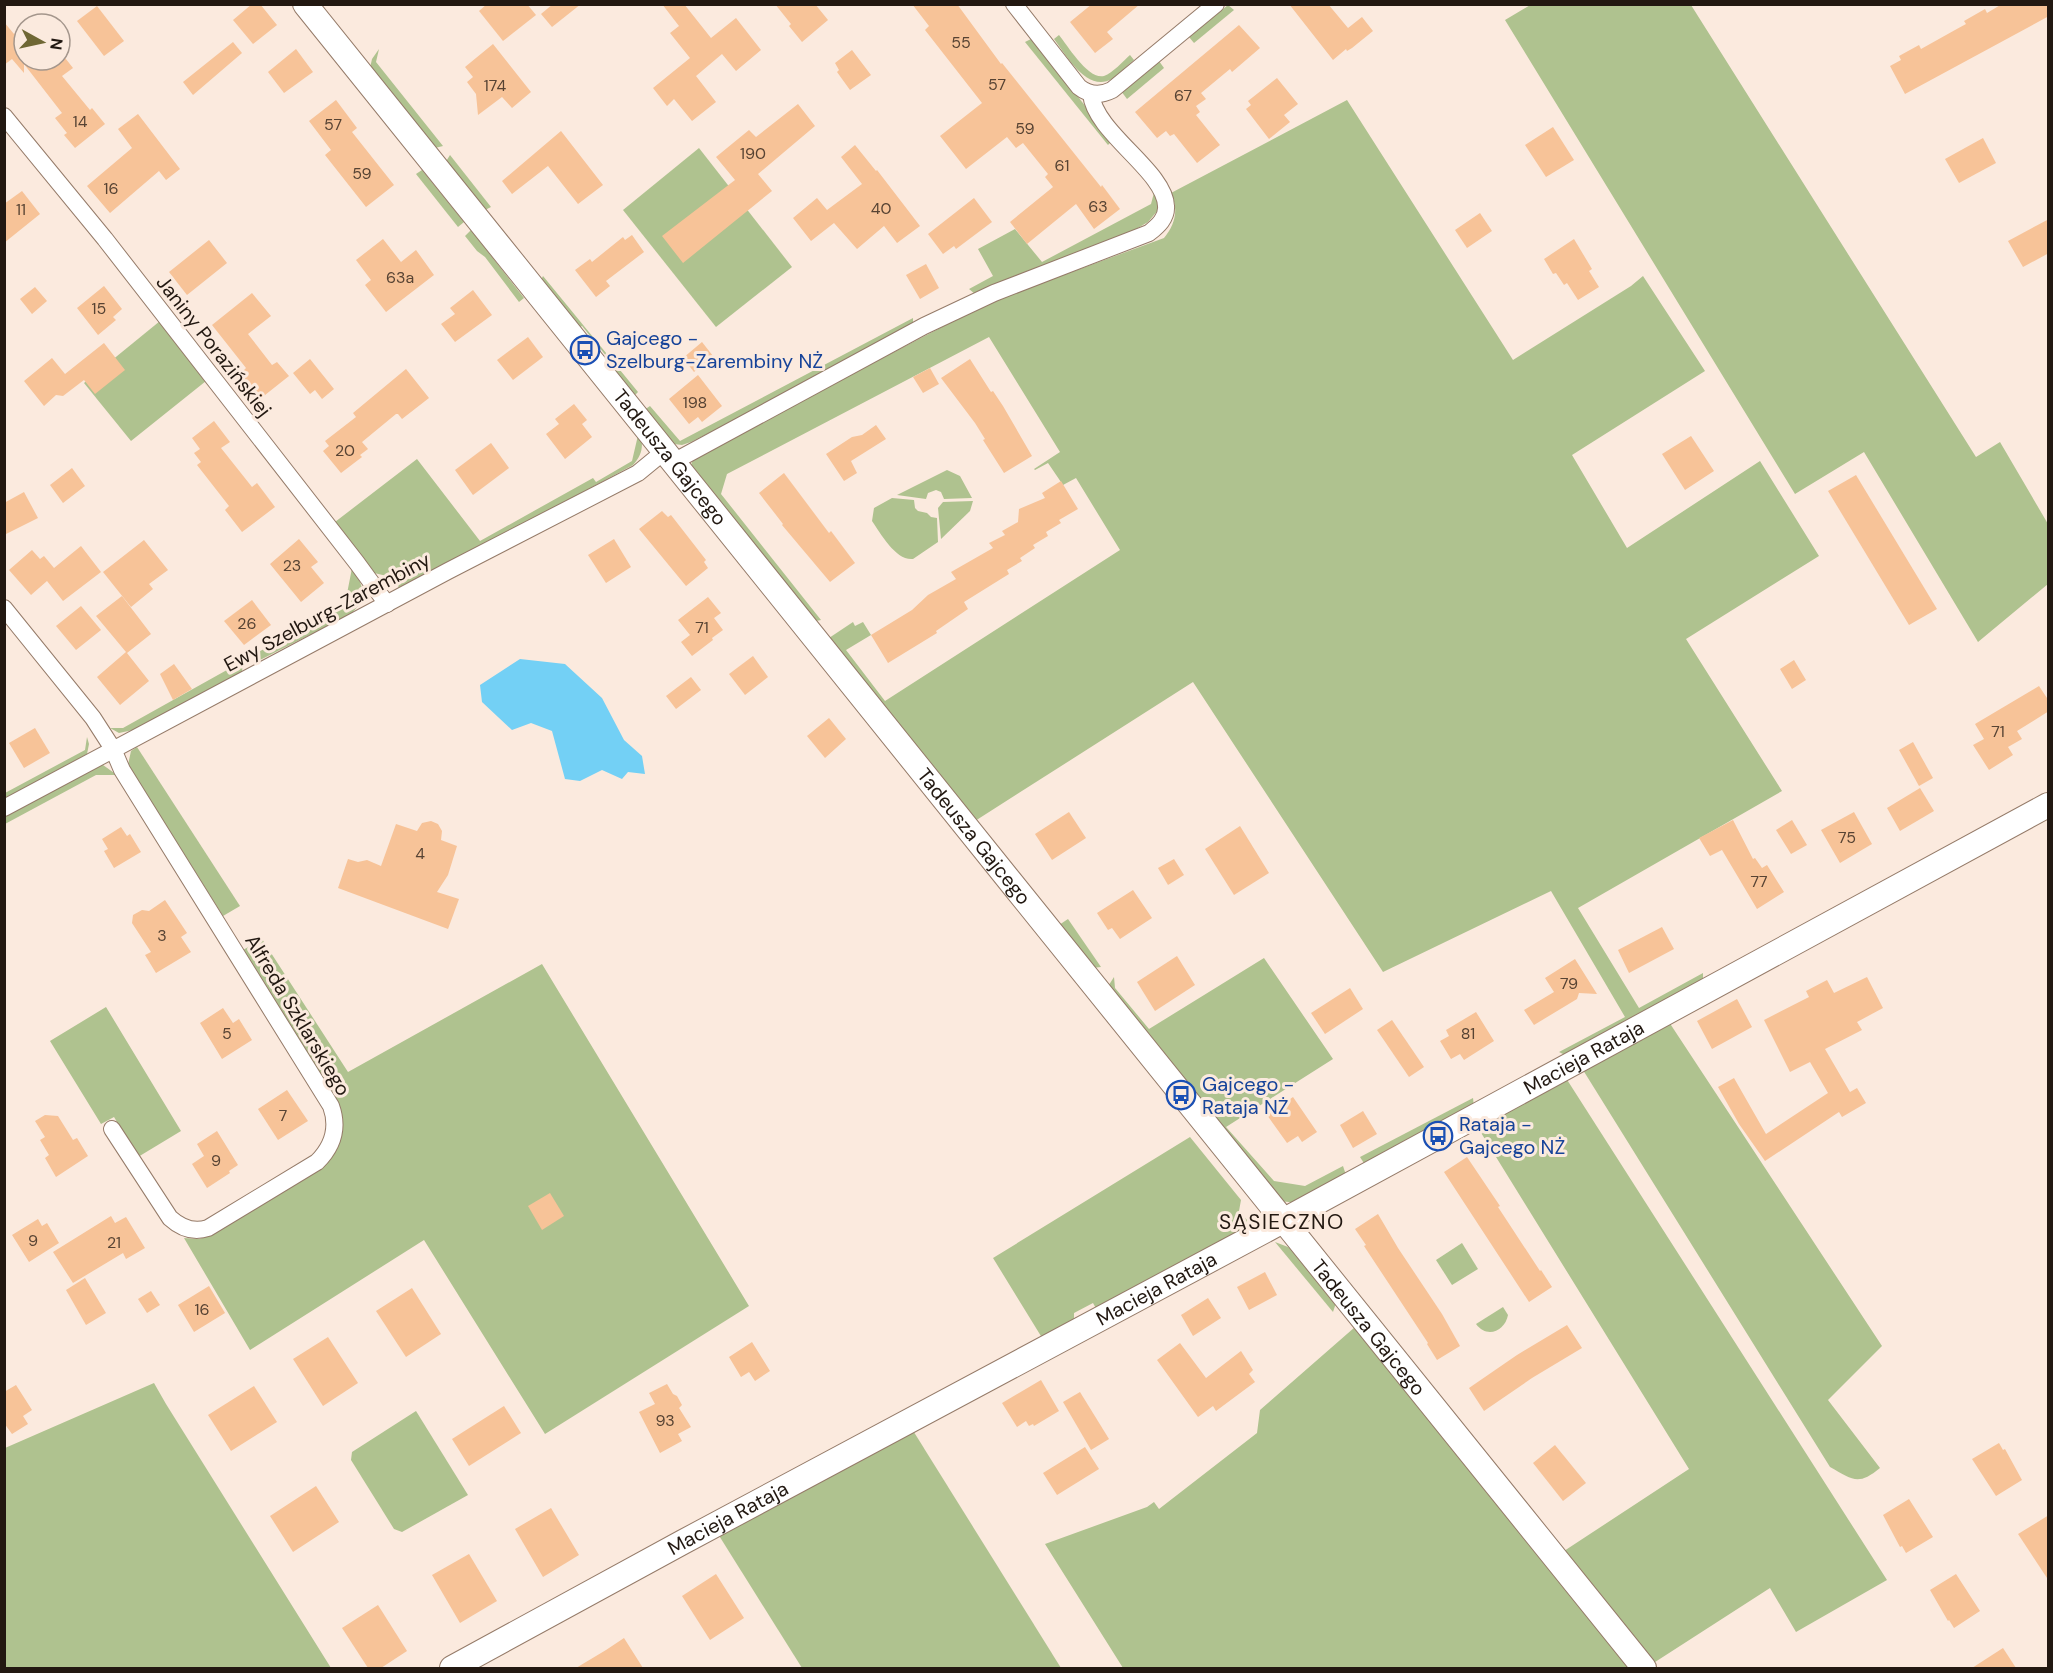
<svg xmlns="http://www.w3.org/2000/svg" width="2053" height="1673" font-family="'DM Sans',sans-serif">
  <rect width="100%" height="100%" fill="#fbeade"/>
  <g fill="#afc28f">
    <path d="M1532,4l159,1 285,452 24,-15 48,82v60l-70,58 -114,-190 -69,42 -290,-474z"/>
    <path d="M1228,5l6,5 -40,33 -5,-6z"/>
    <path d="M1059,35c9,11 29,45 45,41 9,-3 19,-15 26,-21l4,5c-7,6 -14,14 -22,19 -25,14 -46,-24 -58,-40z"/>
    <path d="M1033,38l79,103 -4,4 -83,-103z"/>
    <path d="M379,49l-3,13 67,84 -8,2 -65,-80 2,-9z"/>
    <path d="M1159,61l5,7 -37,31 -6,-8z"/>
    <path d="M1347,100l166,260 118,-74 12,-10 62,95 -133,84 55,93 133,-87 59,95 -133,83 96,152 -204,117 61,100 64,-35v9l-136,74 -8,-4 66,-35 -74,-126 -168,81 -190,-290 -218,139 -146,-183 24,-16 2,4 8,-4 8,13 -25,15 39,51 235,-151 -44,-72 -13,7 -15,-22 -13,7 -1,-1 26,-17 -71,-115 -262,137 -6,20 100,126 -5,1 -125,-156 2,-5 5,-6 292,-152 174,-64c11,-13 15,-28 7,-45z"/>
    <path d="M699,148l93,119 -76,60 -93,-117z"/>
    <path d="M450,155l41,52 -6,3 -40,-47z"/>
    <path d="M422,170l42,52 -6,5 -42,-53z"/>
    <path d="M1155,189l4,20 -11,13 -17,10 -156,62 -6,-5 24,-13 -15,-27 37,-20 27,33 109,-58z"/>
    <path d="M471,230l53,68 -5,4 -34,-45 -8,-6 -12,-15z"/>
    <path d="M543,276l95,116 -5,5 -28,-37 2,-3 -25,-31 -3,2 -38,-48z"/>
    <path d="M913,318v6l-144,79 -78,39 -9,3 -8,-1 -30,-34 6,-4 30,35z"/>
    <path d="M160,321l46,60 -75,60 -47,-58z"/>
    <path d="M639,431c5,13 4,23 -6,34l-126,68 -109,55 2,-9 -26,-6 -39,-51 82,-63 63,82 113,-63 3,4 36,-21z"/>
    <path d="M947,470l13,6 12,22 -28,1 -3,-7 -5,-2 -8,3 -2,6 -29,-4z"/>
    <path d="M892,498l22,2 1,8 3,3 9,2 4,4 6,1 1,24 -25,17c-17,2 -32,-25 -41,-38l2,-13z"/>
    <path d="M973,501l-3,10 -29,28 -3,-31 5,-6z"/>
    <path d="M352,568c12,18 16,29 -1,46l-91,46 -7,-5 92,-51z"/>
    <path d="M243,661l-1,11 -109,58 -14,3 -9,-5h13z"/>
    <path d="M87,737l2,7 -2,10 -81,44 -1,-2v-3l80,-43z"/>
    <path d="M137,747l103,159 -17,10 -95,-151 3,-14z"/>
    <path d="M103,765l14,10h-21l-91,49v-7l92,-51z"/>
    <path d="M1068,919l33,48 -9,1 -33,-43z"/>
    <path d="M262,939l86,133 194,-108 207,342 -204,128 -121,-194 -174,110 -66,-112 15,1 9,-3 132,-101 -97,-185z"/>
    <path d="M1264,958l69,101 -107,68 48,54 31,5 38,-20 4,12 -49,25 -19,-2 -99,-127 -73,-86 7,-11 1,11 34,41z"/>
    <path d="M106,1007l75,124 -43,26 -24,-40 -13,7 -51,-83z"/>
    <path d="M1667,1019l215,327 -54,54 52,68c-22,18 -27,12 -50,-1l-247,-397z"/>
    <path d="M1564,1075l323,505 -91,52 -26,-44 -118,76 -91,-111 128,-84 -214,-346z"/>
    <path d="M1473,1098l1,9 -107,61 -7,-11z"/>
    <path d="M1190,1137l51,63 -2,11 8,9 -2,9 -147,83 -5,-9 -19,10v13l-30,15 -51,-83z"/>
    <path d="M1275,1242l13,5 8,6 40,50 -3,9z"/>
    <path d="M1462,1243l16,26 -26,16 -16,-25z"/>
    <path d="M1503,1307l5,8c-3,16 -21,24 -32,9z"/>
    <path d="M1355,1327l277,341h-509l-78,-124 102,-37 7,-5 5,7 98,-76 3,-23z"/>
    <path d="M154,1383l12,21 165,264h-326v-220z"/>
    <path d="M416,1411l52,84 -66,37 -8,-3 -43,-69 1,-8z"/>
    <path d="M912,1429l149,239h-259l-84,-134z"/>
  </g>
  <path fill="#73d0f5" d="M520,659l45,5 37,34 22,42 18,16 3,18 -17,-2 -6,7 -20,-9 -22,11 -15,-2 -13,-48 -21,-8 -19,7 -30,-28 -2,-17z"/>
  <g fill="#f7c398">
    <path d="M252,4h8l17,21 -24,19 -20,-24z"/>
    <path d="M487,4h40l9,11 -33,26 -24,-30z"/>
    <path d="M553,4h28l-29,23 -11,-13z"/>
    <path d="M662,4h22l27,34 25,-20 25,32 -25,21 -14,-17 -26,22 20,26 -24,19 -18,-22 -7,7 -14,-18 37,-30 -20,-25 9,-7z"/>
    <path d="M775,4h40l13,16 -26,22 -13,-16 2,-2z"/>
    <path d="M912,4h45l44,60 1,-1 99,124 1,-2 18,24 -26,20 -18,-25 -49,40 -17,-22 43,-35 -8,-10 3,-3 -25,-31 -7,5 -9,-11 -41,32 -26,-33 42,-33 -57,-73 4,-4z"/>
    <path d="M1092,4h48l-33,28 6,7 -18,14 -25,-31z"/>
    <path d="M1289,4h39l20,24 14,-11 11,14 -21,17 -5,3 -1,-2 -13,11z"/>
    <path d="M2002,4h47v12l-144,78 -15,-28 11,-6 -2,-4 20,-11 2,4 34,-19 11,-6 -2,-3 21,-12 2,4z"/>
    <path d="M97,6l27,35 -20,15 -27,-35z"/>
    <path d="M4,22l10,12 10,-9v35h36v-4l2,-2 11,14 -11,8 28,34 2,-2 13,16 -30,24 -11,-13 3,-2 -12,-15 7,-5 -38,-49v9l-12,-14 -8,6z"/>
    <path d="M1239,25l21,23 -28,24 -2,-3 -29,24 5,6 -10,7 4,6 -4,3 24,30 -23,18 -23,-29 -4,2 -4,-5 -9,7 -22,-26z"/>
    <path d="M233,42l9,11 -49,42 -10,-13z"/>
    <path d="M493,44l38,48 -19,16 -10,-11 -24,18 -2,-21 -9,-12 6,-5 -8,-10z"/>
    <path d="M296,49l17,23 -29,21 -16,-21z"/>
    <path d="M852,50l19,25 -21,15 -13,-18 2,-2 -4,-7z"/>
    <path d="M1277,78l21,26 -14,11 6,7 -21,17 -23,-30 5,-4 -3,-4z"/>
    <path d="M336,100l21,28 -5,4 42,53 -28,22 -41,-52 6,-5 -22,-29z"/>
    <path d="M798,104l17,22 -57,48 14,17 -89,72 -21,-27 73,-56 -19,-23 33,-27 7,7z"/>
    <path d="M138,114l42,55 -14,11 -7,-9 -49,42 -23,-27 45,-38 -14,-19z"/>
    <path d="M1553,127l21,33 -28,17 -21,-32z"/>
    <path d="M561,131l42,54 -25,19 -30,-38 -36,28 -10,-13z"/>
    <path d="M1983,138l13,25 -37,20 -14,-24z"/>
    <path d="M855,145l21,26 1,-1 43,56 -23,17 -13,-17 -27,23 -23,-26 -23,18 -18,-23 24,-20 10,12 35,-26 -21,-27z"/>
    <path d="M22,191l18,23 -36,29v-39z"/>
    <path d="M974,198l18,24 -36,27 -2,-3 -11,8 -15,-20z"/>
    <path d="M1480,213l12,18 -25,17 -12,-18z"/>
    <path d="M2049,219v34l-26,14 -15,-26z"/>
    <path d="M632,235l12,17 -38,29 4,5 -14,11 -21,-27 15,-11 2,3 31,-25 2,3z"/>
    <path d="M383,239l18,23 15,-12 18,25 -48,37 -21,-27 6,-5 -15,-20z"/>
    <path d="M1574,239l18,30 -3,2 10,16 -21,13 -11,-17 -3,2 -8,-12 -3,1 -9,-15z"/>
    <path d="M209,240l18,23 -40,32 -18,-23z"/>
    <path d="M926,264l13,24 -19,11 -14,-24z"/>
    <path d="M104,286l18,23 -9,8 3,3 -18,15 -21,-27z"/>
    <path d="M35,287l12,14 -15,13 -12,-15z"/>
    <path d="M473,290l19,25 -37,27 -14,-18 14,-10 -5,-6z"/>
    <path d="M252,293l19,23 -23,18 24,31 5,-3 12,14 -29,23 -20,-25 6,-6 -34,-43z"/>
    <path d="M528,337l15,20 -30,23 -16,-20z"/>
    <path d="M702,342l11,14 -19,16 -11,-14z"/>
    <path d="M104,343l21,27 -30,24 -11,-14 -21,16 -7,-1 -12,11 -20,-25 28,-23 13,16z"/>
    <path d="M310,359l24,30 -12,10 -7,-9 -5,4 -17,-21z"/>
    <path d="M970,359l21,33 2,-1 10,15 29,50 -28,17 -21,-33 2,-1 -10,-16 -34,-45z"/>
    <path d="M930,368l9,16 -16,9 -10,-16z"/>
    <path d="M406,369l23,29 -27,21 -4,-5h-2l-34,28 6,7 -8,6 2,2 -21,16 -18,-22 6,-5 -4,-5 31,-24 -3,-4z"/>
    <path d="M698,375l24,31 -20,16 -4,-5 -9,7 -20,-25z"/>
    <path d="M574,404l13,16 -5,4 10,13 -27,22 -19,-25 13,-10 -4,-5z"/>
    <path d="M214,421l16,21 -9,6 31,39 5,-4 18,24 -33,25 -17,-22 4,-4 -32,-41 4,-3 -7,-9 6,-4 -8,-11z"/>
    <path d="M876,425l10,14 -35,22 6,12 -13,8 -18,-27 26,-17 10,-2z"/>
    <path d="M1691,436l23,35 -29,19 -23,-36z"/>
    <path d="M491,443l18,25 -36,27 -18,-25z"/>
    <path d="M72,468l13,18 -22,17 -13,-18z"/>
    <path d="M784,473l45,60 2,-2 24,32 -25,19 -48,-57 1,-1 -24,-31z"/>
    <path d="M1856,475l81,134 -28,16 -81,-134z"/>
    <path d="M1061,481l17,28 -19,11 2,3 -15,9 2,4 -15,9 2,3 -15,10 2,3 -15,9 2,4 -45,28 4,7 -32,22 1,2 -49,30 -17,-28 41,-25 16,-15 28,-16 -5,-7 42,-24 -4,-5 16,-8 -3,-4 16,-9 1,-13 26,-11 -3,-5z"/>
    <path d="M24,492l14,26 -34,17v-32z"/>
    <path d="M662,511l6,6 3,-2 35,45 -2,2 4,6 -22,18 -47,-57z"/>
    <path d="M299,539l19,23 -7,5 13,16 -23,19 -31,-38z"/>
    <path d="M614,539l17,28 -25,16 -18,-28z"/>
    <path d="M144,540l24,30 -19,14 4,5 -22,18 -28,-35z"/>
    <path d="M81,546l20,26 -38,29 -16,-20 -16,14 -22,-25 23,-20 8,9 4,-3 10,12z"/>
    <path d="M122,596l29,38 -24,19 22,28 -29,24 -23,-28 29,-25 -30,-36z"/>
    <path d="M708,597l13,16 -7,5 9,12 -11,8 1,2 -21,16 -11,-14 9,-7 -12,-15z"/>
    <path d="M252,600l19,25 -27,20 -20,-24z"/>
    <path d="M81,606l20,24 -25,20 -20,-24z"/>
    <path d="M753,656l15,21 -23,18 -16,-21z"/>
    <path d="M1794,660l12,20 -14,9 -12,-20z"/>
    <path d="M174,664l18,25 -19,11 -13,-26z"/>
    <path d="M691,677l10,13 -25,19 -10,-13z"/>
    <path d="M2039,686l10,15v10l-32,20 5,8 -14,8 5,8 -24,15 -16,-25 11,-6 -9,-15z"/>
    <path d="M829,718l17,21 -21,19 -18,-22z"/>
    <path d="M35,728l15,25 -26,15 -15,-25z"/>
    <path d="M1913,742l20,36 -14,8 -20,-36z"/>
    <path d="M1920,788l14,23 -34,20 -13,-23z"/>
    <path d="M1069,812l17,26 -34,22 -17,-26z"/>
    <path d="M1854,812l18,32 -32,19 -19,-33z"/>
    <path d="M1733,820l20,39 2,-1 7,10 5,-3 17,27 -27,17 -35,-59 -12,6 -11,-18z"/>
    <path d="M1792,820l15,25 -16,9 -15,-24z"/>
    <path d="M431,821l7,3 4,7 -1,9 16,6 -9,29 -11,17 22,7 -11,30 -110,-41 10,-29 10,3 9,-2 14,6 15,-42 21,7 5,-8z"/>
    <path d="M1240,826l29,47 -35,22 -29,-46z"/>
    <path d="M121,827l6,9 3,-2 11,18 -27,16 -10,-17 4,-2 -6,-10z"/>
    <path d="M1174,859l10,16 -16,10 -10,-17z"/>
    <path d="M1133,890l19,28 -32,21 -8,-11 -4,2 -11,-17z"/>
    <path d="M165,900l22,33 -6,4 10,15 -35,21 -11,-18 6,-3 -19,-29 1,-8 9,-5 7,1z"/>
    <path d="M1662,927l12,22 -45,24 -11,-23z"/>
    <path d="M1177,956l18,29 -40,26 -18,-29z"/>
    <path d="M1575,959l22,35 -18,-1 -2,6 -43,26 -10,-15 30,-18 -9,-14z"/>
    <path d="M1867,977l16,31 -26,14 5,8 -37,19 25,43 7,-4 9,15 -24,14 -3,-5 -74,49 -26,-37 -21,-37 16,-9 32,56 62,-41 -18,-31 -20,10 -26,-52 45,-23 -3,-6 21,-11 7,13z"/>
    <path d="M1350,988l13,21 -38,25 -14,-21z"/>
    <path d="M1737,999l15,28 -40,22 -15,-28z"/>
    <path d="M223,1008l10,15 6,-4 13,21 -30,19 -22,-36z"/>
    <path d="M1476,1012l18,29 -30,19 -4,-6 -9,5 -11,-18 9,-5 -3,-6z"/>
    <path d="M1392,1020l32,47 -15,10 -32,-47z"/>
    <path d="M287,1090l21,31 -30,19 -20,-31z"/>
    <path d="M1293,1097l24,35 -15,10 -4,-6 -11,7 -20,-28z"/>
    <path d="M1363,1111l14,23 -24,14 -13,-23z"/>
    <path d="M45,1115l13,1 15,24 4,-2 11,18 -32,21 -11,-19 4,-3 -9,-15 5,-3 -10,-16z"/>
    <path d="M217,1131l21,34 -9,6 1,2 -23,15 -15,-24 12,-8 -7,-12z"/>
    <path d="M1467,1157l33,49 -2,1 42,64 1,-1 11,17 -23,15 -85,-130z"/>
    <path d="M550,1193l14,23 -22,14 -14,-24z"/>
    <path d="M1378,1214l20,34 44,66 18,32 -23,14 -10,-16 1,-1 -64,-97 2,-1 -11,-16z"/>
    <path d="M111,1216l4,7 11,-6 19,31 -19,11 -3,-6 -50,30 -20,-31z"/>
    <path d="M38,1219l4,7 5,-3 12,20 -30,19 -17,-27z"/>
    <path d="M1265,1272l12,23 -28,15 -12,-23z"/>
    <path d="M85,1278l21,35 -20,12 -20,-35z"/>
    <path d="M209,1286l16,27 -31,19 -16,-27z"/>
    <path d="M412,1288l29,46 -35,23 -30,-46z"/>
    <path d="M151,1291l9,14 -13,8 -9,-14z"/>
    <path d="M1208,1298l13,20 -28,18 -12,-21z"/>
    <path d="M1567,1325l15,23 -50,30 -48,33 -15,-23 48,-33z"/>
    <path d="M328,1337l30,46 -35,23 -30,-47z"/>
    <path d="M752,1342l18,29 -15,10 -6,-9 -8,5 -12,-20z"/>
    <path d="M1180,1343l26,35 35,-27 12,19 -4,4 6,8 -39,29 -3,-5 -15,11 -41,-57z"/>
    <path d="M1041,1380l18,31 -25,15 -1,-2 -4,2 -3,-5 -9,6 -15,-24z"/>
    <path d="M667,1384l6,10 4,2 5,9 -3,3 12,19 -13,7 4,7 -22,12 -21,-41 16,-8 -6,-11z"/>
    <path d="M16,1385l16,25 -9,6 5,8 -16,10 -8,-11v-31z"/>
    <path d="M254,1386l23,36 -46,29 -23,-36z"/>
    <path d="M1080,1392l29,47 -18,11 -28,-48z"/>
    <path d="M504,1406l17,27 -52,33 -17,-27z"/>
    <path d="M1999,1443l4,7 2,-1 17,31 -26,16 -24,-37z"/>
    <path d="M1555,1445l31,38 -23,18 -30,-38z"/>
    <path d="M1085,1447l14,22 -42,26 -14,-22z"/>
    <path d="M316,1486l23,36 -46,30 -23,-36z"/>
    <path d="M1909,1499l24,38 -27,16 -4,-7 -2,1 -17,-32z"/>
    <path d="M551,1508l28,47 -36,22 -28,-48z"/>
    <path d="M2049,1515v66l-31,-47z"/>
    <path d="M469,1554l28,47 -37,22 -28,-48z"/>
    <path d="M716,1574l28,44 -34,22 -28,-44z"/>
    <path d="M1956,1574l24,37 -26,17 -5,-8 -1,1 -18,-31z"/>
    <path d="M378,1605l29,46 -26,17h-13l-26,-40z"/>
    <path d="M624,1638l19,30h-67l30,-18z"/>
    <path d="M2003,1648l13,20h-44z"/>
  </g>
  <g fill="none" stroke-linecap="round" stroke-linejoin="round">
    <g stroke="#957b69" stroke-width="18">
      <g id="street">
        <path d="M1014,4l65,83c10,8 21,9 33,3l104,-86"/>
        <path d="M4,116l101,123 252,324 30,41"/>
        <path d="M675,461l249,-135 70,-33 155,-60c9,-7 18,-15 17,-27 -1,-35 -71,-73 -75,-112"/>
        <path d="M4,608l89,110 20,31 9,21 209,336c8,22 2,40 -14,56l-109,66c-15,5 -27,0 -38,-10l-58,-89"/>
        <path d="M4,808l444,-237 190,-98 28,-23"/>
      </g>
    </g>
    <g stroke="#957b69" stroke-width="26">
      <g id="secondary">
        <path id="s1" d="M305,4c448,554 890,1111 1339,1664"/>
        <path id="s2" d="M452,1668l231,-126 585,-313 780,-424"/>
      </g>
    </g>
    <use href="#street" stroke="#fff" stroke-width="16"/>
    <use href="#secondary" stroke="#fff" stroke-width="24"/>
  </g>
  <defs>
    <g id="bus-ring" transform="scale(1.5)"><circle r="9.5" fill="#fbeade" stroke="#1a4fb4" stroke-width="1.5"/><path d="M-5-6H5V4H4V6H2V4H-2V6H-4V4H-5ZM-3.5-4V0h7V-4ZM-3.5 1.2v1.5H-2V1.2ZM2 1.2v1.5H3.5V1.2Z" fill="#1a4fb4"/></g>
  </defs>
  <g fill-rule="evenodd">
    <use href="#bus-ring" x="585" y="350"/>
    <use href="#bus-ring" x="1181" y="1095"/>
    <use href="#bus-ring" x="1438" y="1136"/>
  </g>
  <g text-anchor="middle" stroke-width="6" stroke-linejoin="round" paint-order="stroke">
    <g font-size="16" fill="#574333">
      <text x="961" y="48">55</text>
      <text x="997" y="90">57</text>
      <text x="495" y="91">174</text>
      <text x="1183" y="101">67</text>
      <text x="80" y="127">14</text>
      <text x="333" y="130">57</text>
      <text x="1025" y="134">59</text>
      <text x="753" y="159">190</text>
      <text x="1062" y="171">61</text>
      <text x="362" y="179">59</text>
      <text x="111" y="194">16</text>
      <text x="1098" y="212">63</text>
      <text x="881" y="214">40</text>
      <text x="21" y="215">11</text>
      <text x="400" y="283">63a</text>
      <text x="99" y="314">15</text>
      <text x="695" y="408">198</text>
      <text x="345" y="456">20</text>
      <text x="292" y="571">23</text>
      <text x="247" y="629">26</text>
      <text x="702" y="633">71</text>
      <text x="1998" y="737">71</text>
      <text x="1847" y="843">75</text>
      <text x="420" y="859">4</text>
      <text x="1759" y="887">77</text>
      <text x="162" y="941">3</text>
      <text x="1569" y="989">79</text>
      <text x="227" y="1039">5</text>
      <text x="1468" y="1039">81</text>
      <text x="283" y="1121">7</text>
      <text x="216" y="1166">9</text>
      <text x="33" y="1246">9</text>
      <text x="114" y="1248">21</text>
      <text x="202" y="1315">16</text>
      <text x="665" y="1426">93</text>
    </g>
    <g font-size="20" fill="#164399" stroke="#fbeade" text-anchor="start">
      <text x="606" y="345">Gajcego -<tspan x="606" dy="23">Szelburg-Zarembiny NŻ</tspan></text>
      <text x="1202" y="1091">Gajcego -<tspan x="1202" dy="23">Rataja NŻ</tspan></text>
      <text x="1459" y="1131">Rataja -<tspan x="1459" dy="23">Gajcego NŻ</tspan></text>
    </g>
    <g font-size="20" fill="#221811" stroke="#fbeade">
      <text transform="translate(214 346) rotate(52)" y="7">Janiny Porazińskiej</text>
      <text dy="7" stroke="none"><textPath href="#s1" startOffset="582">Tadeusza Gajcego</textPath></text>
      <text transform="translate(327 612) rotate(-28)" y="7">Ewy Szelburg-Zarembiny</text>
      <text dy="7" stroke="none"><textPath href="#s1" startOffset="1068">Tadeusza Gajcego</textPath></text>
      <text transform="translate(298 1015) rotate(59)" y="7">Alfreda Szklarskiego</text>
      <text dy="7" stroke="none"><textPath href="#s2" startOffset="1286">Macieja Rataja</textPath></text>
      <text dy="7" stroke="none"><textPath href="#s2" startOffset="800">Macieja Rataja</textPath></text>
      <text dy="7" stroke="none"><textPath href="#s1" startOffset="1698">Tadeusza Gajcego</textPath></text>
      <text dy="7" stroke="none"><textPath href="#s2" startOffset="314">Macieja Rataja</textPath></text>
    </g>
    <g font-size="21" letter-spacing="1.5" fill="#221811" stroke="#fbeade">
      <text x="1282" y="1229">SĄSIECZNO</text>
    </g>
  </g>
  <rect width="2053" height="1673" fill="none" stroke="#221811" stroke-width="12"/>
  <g transform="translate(42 42) rotate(98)"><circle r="28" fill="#fbeade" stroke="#a4968c" stroke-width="1.5"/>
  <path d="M0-4.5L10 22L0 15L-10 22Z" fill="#6f6734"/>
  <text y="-9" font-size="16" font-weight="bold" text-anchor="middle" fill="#221811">N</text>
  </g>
</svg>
